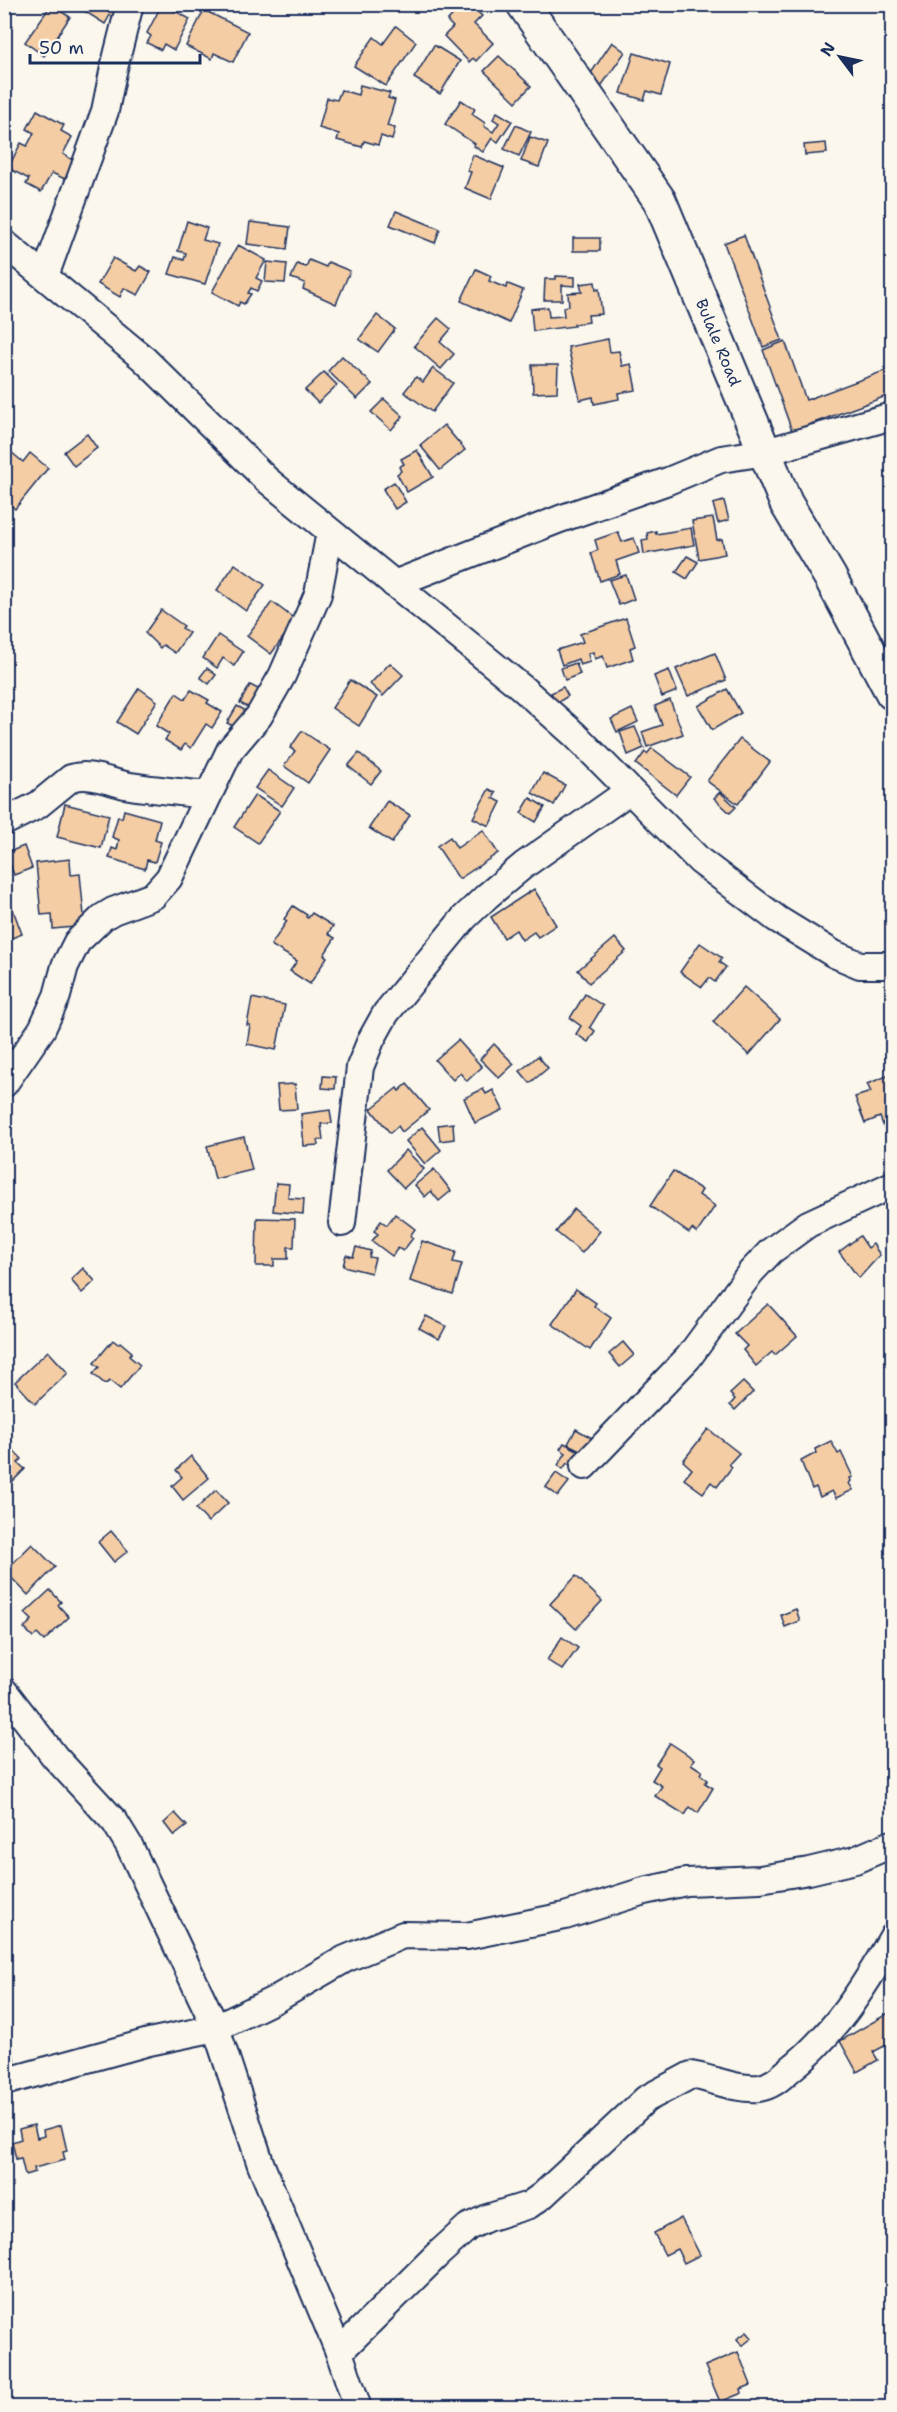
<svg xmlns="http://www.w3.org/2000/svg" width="897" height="2412" font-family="'Shantell Sans',sans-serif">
  <rect width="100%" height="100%" fill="#fbf7ec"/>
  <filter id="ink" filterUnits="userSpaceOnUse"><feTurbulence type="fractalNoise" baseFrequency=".0167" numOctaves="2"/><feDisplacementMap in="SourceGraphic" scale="12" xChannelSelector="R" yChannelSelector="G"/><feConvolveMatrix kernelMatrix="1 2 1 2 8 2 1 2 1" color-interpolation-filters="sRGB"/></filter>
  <g filter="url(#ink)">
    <g fill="#f4cda4" stroke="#1b2f5e" stroke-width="1.5">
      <path d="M84,4h41l-9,15 -6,-4 -5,9 -24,-15z"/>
      <path d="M162,4l28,15 -16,31 -10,-6 -3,6 -14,-7 4,-7 -4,-3z"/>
      <path d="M463,4h7l12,12 -8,8 19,19 -17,18 -3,-3 -4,4 -25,-26 9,-9 -6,-6z"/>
      <path d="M51,5l19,12 -26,39 -19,-14z"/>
      <path d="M204,10l44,22 -15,30 -19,-9 -2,6 -26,-13z"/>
      <path d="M396,26l20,16 -30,44 -32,-20 20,-29 9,7z"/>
      <path d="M612,42l13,10 -23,33 -13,-9z"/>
      <path d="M434,45l26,16 -20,33 -26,-16z"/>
      <path d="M634,53l36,11 -9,31 -14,-4 -3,9 -23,-7z"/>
      <path d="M499,56l32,30 -15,16 -32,-31z"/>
      <path d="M360,85l30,8 -2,5 7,2 -8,26 8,2 -3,12 -11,-4 -3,9 -14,-4 -2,6 -25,-7 2,-6 -20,-6 8,-30 10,2 4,-10 17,5z"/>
      <path d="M461,100l14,9 -3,5 13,9 -1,3 9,6 6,-9 -6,-4 4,-7 15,9 -14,21 -6,-4 -9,14 -9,-6 1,-2 -30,-20z"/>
      <path d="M37,110l27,15 -3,6 11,6 -9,17 11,7 -9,18 -13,-6 -11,19 -15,-8 3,-5 -21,-11 13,-25 6,3 7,-13 -7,-4z"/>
      <path d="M516,125l15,7 -12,24 -15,-7z"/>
      <path d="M530,137l18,6 -9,24 -18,-6z"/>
      <path d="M826,143l1,10 -22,2 -1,-10z"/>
      <path d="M473,155l31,13 -13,31 -26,-11 6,-16 -4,-1z"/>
      <path d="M396,211l44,18 -5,14 -45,-18z"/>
      <path d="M187,221l20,7 -4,12 15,4 -13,40 -36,-10 6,-17 9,3 2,-7 -8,-2z"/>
      <path d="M250,222l40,5 -3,22 -40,-5z"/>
      <path d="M744,235l38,105 -19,7 -39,-104z"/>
      <rect x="573" y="238" width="27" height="13"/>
      <path d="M238,245l28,15 -10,18 6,3 -5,10 -6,-3 -3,5 3,1 -7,10 -4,-2 -2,4 -26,-14z"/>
      <path d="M113,258l23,13 4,-5 11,6 -13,23 -14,-7 -4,9 -22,-13z"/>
      <path d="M309,260l17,7 2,-5 22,9 -14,33 -33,-15 2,-6 -14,-5 6,-14 9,3z"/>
      <path d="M267,262l20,2 -2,19 -20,-1z"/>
      <path d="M476,269l15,7 -2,5 17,7 2,-4 15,6 -14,33 -48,-22z"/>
      <path d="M556,276l19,1v9l-13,-1v15h-18l1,-21h11z"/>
      <path d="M595,282l1,8 3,-1 3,25 -14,1 1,7 -15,2 1,2 -42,5 -2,-22 17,-2 1,10 15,-1 -1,-9 6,-1 -1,-13 14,-1 -2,-8z"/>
      <path d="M377,315l18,14 -17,23 -19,-13z"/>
      <path d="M438,318l13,11 -11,13 14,12 -13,15 -27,-23z"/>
      <path d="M608,339l2,13 9,-1 3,15 9,-2 5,26 -18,3 1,6 -25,5 -1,-7 -13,3 -12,-53z"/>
      <path d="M785,341l21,59 86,-32v26l-100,37 -29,-81z"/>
      <path d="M342,356l30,28 -15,15 -29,-28z"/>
      <path d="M532,365h26l-1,27 -24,1z"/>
      <path d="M433,368l20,15 -21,29 -28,-20 12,-15 7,5z"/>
      <path d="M324,372l13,13 -19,18 -13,-13z"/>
      <path d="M384,399l19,17 -12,14 -20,-18z"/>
      <path d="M444,425l21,25 -25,20 -20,-25z"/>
      <path d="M87,434l10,14 -23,18 -10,-14z"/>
      <path d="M5,447l18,15 7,-9 18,15 -33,41 -11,-9z"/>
      <path d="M417,450l16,27 -26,15 -10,-18 4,-3 -2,-4 5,-3 -3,-5z"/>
      <path d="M394,482l12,20 -11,7 -12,-20z"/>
      <path d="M724,501l5,19 -11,3 -5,-19z"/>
      <path d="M713,518l4,22 5,-1 3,15 -26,5 -7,-38z"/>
      <path d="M691,528l3,17 -50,9 -2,-14 6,-1 -1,-6 9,-2v3z"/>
      <path d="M618,532l4,10 12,-4 5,15 -23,8 4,13 -20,7 -9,-28 7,-3 -3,-10z"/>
      <path d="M687,556l11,6 -11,17 -11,-7z"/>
      <path d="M235,564l30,21 -19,26 -29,-21z"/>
      <path d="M626,575l8,24 -15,6 -10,-25z"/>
      <path d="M272,602l24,18 -25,34 -24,-18z"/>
      <path d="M161,610l23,16 -2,2 7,5 -14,20 -12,-8 -3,3 -15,-15z"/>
      <path d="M626,618l9,28 -5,2 3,11 -26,9 -4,-12 -8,3 -2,-7 -5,2 2,8 -10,3 -2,-6 -16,6 -5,-15 26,-8 -3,-8z"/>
      <path d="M218,635l25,17 -9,14 -11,-8 -6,10 -14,-10z"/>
      <path d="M715,653l11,27 -38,16 -12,-27z"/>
      <path d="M390,663l13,12 -20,21 -13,-12z"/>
      <path d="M576,663l4,11 -15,6 -4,-12z"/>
      <path d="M207,668l9,7 -7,9 -9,-7z"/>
      <path d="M669,670l8,21 -15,6 -8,-21z"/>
      <path d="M350,680l27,17 -18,29 -27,-18z"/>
      <path d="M250,685l18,9 -10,19 -18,-10z"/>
      <path d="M563,687l5,9 -11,7 -6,-10z"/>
      <path d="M139,688l18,13 -21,33 -19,-12z"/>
      <path d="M727,689l14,24 -29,17 -14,-24z"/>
      <path d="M191,690l18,10 -2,3 15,9 -10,16 -6,-4 -15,24 -6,-4 -4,6 -16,-10 4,-6 -13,-8 20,-33 9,6z"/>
      <path d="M670,700l13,34 -36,13 -5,-15 20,-7 -7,-19z"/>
      <path d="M237,706l11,6 -9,17 -12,-6z"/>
      <path d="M632,709l6,13 -21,10 -6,-13z"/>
      <path d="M635,727l9,21 -16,7 -8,-23z"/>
      <path d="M302,731l28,19 -22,33 -24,-17 11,-15 -5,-3z"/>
      <path d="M740,739l30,23 -32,42 -31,-23z"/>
      <path d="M652,748l38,29 -14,18 -40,-31 9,-12 2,2z"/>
      <path d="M359,753l22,18 -10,13 -23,-18z"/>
      <path d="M268,770l26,18 -12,18 -27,-18z"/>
      <path d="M543,773l22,12 -11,20 -22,-12z"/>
      <path d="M489,789l7,4 -3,5 8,4 -12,24 -16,-8z"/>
      <path d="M720,792l16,15 -6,6 -16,-15z"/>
      <path d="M255,795l25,16 -22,32 -24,-16z"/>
      <path d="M530,798l15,9 -9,15 -15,-9z"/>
      <path d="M387,801l23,14 -18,28 -23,-15z"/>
      <path d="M65,804l44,11 -8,33 -44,-11z"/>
      <path d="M124,810l36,10 -5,20 6,2 -6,20 -8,-2 -2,9 -36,-11 3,-10 5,2 2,-10 -7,-3 6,-21 4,2z"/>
      <path d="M483,830l15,23 -39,26 -22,-33 13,-9 7,11z"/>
      <path d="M24,846l8,22 -18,7 -8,-22z"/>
      <path d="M70,859l1,16 9,-1 5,52 -32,3 -1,-15 -11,1 -5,-52z"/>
      <path d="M534,889l22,36 -18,12 -4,-5 -12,8 -6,-10 -12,8 -13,-21z"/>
      <path d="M6,891l16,43 -18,7v-49z"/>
      <path d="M293,906l14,9 -1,2 2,1 4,-5 21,13 -5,8 7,4 -11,17 3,2 -17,27 -20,-13 7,-10 -26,-16 16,-24 -3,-2z"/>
      <path d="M615,938l11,13 -37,32 -11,-13z"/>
      <path d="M700,943l22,15 -3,4 7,5 -11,15 -6,-4 -7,9 -22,-15z"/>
      <path d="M744,987l36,32 -31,36 -36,-33z"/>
      <path d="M585,994l18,12 -13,21 5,4 -7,11 -12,-8 5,-8 -11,-8z"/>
      <path d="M252,998l33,7 -9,45 -29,-6 3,-19h-3z"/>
      <path d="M458,1040l24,27 -15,14 -7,-8 -7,7 -18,-20z"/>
      <path d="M494,1044l20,20 -15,14 -19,-19z"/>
      <path d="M538,1056l10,12 -18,15 -10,-12z"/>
      <path d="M892,1074v66l-3,1 -9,-24 -15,6 -10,-26 16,-5 -4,-8z"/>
      <path d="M323,1076l13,1 -1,12 -13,-1z"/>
      <path d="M295,1084l2,25 -18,1 -2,-25z"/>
      <path d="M407,1084l22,26 -27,22 -4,-6 -8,7 -19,-24 26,-21 2,3z"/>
      <path d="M483,1089l3,5 7,-4 10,20 -28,13 -11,-25z"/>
      <path d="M330,1110l2,13 -11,1 2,16h-6l1,5 -14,1 -3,-32z"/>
      <path d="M453,1123l1,16 -14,2 -2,-16z"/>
      <path d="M422,1127l19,23 -16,14 -19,-23z"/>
      <path d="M244,1137l8,33 -37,9 -8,-33z"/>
      <path d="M406,1150l18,19 -20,19 -17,-18z"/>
      <path d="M434,1169l17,22 -12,10 -8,-10 -6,6 -10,-12z"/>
      <path d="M673,1171l29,19 -3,5 16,11 -18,27 -5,-4 -3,4 -39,-27z"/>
      <path d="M276,1183l13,1 -1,14 16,1 -1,15 -30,-3z"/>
      <path d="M574,1209l26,22 -18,22 -26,-21z"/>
      <path d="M395,1214l20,15 -5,7 3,2 -10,13 -5,-3 -6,8 -20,-15 6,-7 -4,-3 7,-10 6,4z"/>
      <path d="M257,1218l38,1 -1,28h-6v12h-14v7h-18z"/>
      <path d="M860,1236l8,12 5,-4 7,11 -21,23 -20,-26z"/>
      <path d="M422,1241l34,11 -3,10 9,2 -9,30 -43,-13z"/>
      <path d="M356,1247l15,4 -2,6 6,1 -4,15 -28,-7 3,-11 7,2z"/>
      <path d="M83,1268l12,13 -13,12 -11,-13z"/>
      <path d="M576,1289l20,14 -2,3 17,12 -21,32 -38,-26z"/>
      <path d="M768,1304l29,32 -22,19 -3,-3 -16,14 -13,-16 4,-4 -12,-12z"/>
      <path d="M426,1316l20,10 -7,13 -20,-11z"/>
      <path d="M113,1340l5,4 2,-2 12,10 -3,4 11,9 -20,24 -10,-8 -5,3 -12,-10 6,-7 -5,-4z"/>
      <path d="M623,1342l11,13 -14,12 -11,-13z"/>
      <path d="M48,1351l20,22 -33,31 -20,-22z"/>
      <path d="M743,1382l10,10 -18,18 -5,-5 5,-6 -5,-5z"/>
      <path d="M576,1429l16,9 -8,14 -16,-8z"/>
      <path d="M708,1429l31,24 -10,11 3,3 -15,20 -6,-5 -8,11 -19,-14 8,-10 -9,-8z"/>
      <path d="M831,1441l7,13 3,-2 12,25 -3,1 1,3 -2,2 4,7 -17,8 -4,-7 -12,6 -4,-10 -4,2 -11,-28 15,-8 -1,-4z"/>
      <path d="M564,1443l17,9 -9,14 -5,-3 -4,6 -5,-4 8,-12 -6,-4z"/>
      <path d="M11,1448l11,11 -4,4 7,6 -13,13 -4,-3 -4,3v-27z"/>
      <path d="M191,1456l18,22 -26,22 -11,-14 10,-9 -6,-7z"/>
      <path d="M556,1473l13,9 -11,14 -12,-9z"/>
      <path d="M216,1490l12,13 -20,19 -12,-13z"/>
      <path d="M111,1531l17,20 -14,11 -16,-20z"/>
      <path d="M32,1544l23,23 -27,28 -23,-24z"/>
      <path d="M576,1576l26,25 -26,28 -26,-25z"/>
      <path d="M50,1590l11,12 -3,3 11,12 -25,24 -7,-7 -4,3 -9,-9 8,-8 -7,-7z"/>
      <path d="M796,1609l4,12 -15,6 -4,-12z"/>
      <path d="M562,1637l16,11 -16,22 -15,-10z"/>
      <path d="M670,1743l24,16 -3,5 11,7 -2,3 8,6 -3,3 8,5 -15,25 -8,-6 -5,8 -30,-19 7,-10 -10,-6 8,-13 -4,-3z"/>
      <path d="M175,1813l12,13 -13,10 -10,-13z"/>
      <path d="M892,2011v31l-19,10 5,8 -21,12 -17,-31z"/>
      <path d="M9,2034l7,33 -12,3v-35z"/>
      <path d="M34,2125l3,13 7,-2 -1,-6 18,-5 6,26 -4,1 2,8 -31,8 1,4 -10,3 -4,-17 -5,1 -4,-17 9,-3 -2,-10z"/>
      <path d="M681,2218l19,37 -16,8 -7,-14 -12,6 -11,-22z"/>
      <path d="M747,2332l5,6 -10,8 -5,-7z"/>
      <path d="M738,2352l13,33 -10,4 1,4 -22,9 -15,-36z"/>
    </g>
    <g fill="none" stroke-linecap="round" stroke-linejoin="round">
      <g stroke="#1b2f5e" stroke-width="30">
        <g id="minor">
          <path d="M4,243l140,116 122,120 255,208 54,48 125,126 77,58 57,35 26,11h32"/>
          <path d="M45,276l60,-165 8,-39 17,-68"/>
          <path d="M394,584l166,-65 108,-38 53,-22 45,-7 126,-36"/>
          <path d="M4,822l34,-17 33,-27c18,-6 36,3 54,7 27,5 56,7 83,10"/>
          <path d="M4,1084l38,-55 15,-33 8,-30 12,-24 26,-25 10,-6 40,-15 16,-18 61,-128 29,-34 23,-40 36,-82 12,-62"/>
          <path d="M342,1223l18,-156 11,-27 15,-27 78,-95 23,-22 37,-31 105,-74"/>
          <path d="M584,1466l104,-108 63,-86 20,-21 37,-27 84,-39"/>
          <path d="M4,1691l51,66 60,65 14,23 87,183 45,137 78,187 19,56"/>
          <path d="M4,2082l145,-40 67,-14 60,-29 69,-40 58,-24 64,1 98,-20 79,-25 42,-9 74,-3 49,-8 46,-11 37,-16"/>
          <path d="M339,2352l97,-96 32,-29 19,-9 42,-13 14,-10 103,-96 45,-24c23,4 45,15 68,13 12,-2 20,-9 28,-16 46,-36 77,-84 105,-134"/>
        </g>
      </g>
      <g stroke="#1b2f5e" stroke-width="36">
        <g id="tertiary">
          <path id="s1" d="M523,4l137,197 126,302 44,74 62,116"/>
        </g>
      </g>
      <use href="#minor" stroke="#fbf7ec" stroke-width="26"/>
      <use href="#tertiary" stroke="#fbf7ec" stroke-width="32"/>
    </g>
  </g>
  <g text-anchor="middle" stroke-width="6" stroke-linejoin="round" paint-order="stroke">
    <g font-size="16" fill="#1b2f5e" stroke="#fbf7ec">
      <text dy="6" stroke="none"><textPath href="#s1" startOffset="393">Bulale Road</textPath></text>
    </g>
  </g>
  <rect width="897" height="2412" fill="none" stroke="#fbf7ec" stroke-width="24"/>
  <rect x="12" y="12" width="873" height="2388" fill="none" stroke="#1b2f5e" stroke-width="2" filter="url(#ink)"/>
  <g transform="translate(840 57) rotate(302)" stroke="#fbf7ec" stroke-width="4.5" paint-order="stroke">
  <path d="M0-4.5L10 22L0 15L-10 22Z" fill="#1b2f5e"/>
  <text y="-9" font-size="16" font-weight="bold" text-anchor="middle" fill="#1b2f5e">N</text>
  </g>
  <path d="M30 54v9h170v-9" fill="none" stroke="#1b2f5e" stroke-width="3"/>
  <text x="39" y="54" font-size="18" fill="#1b2f5e" stroke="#fbf7ec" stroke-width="4.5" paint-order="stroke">50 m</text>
</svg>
